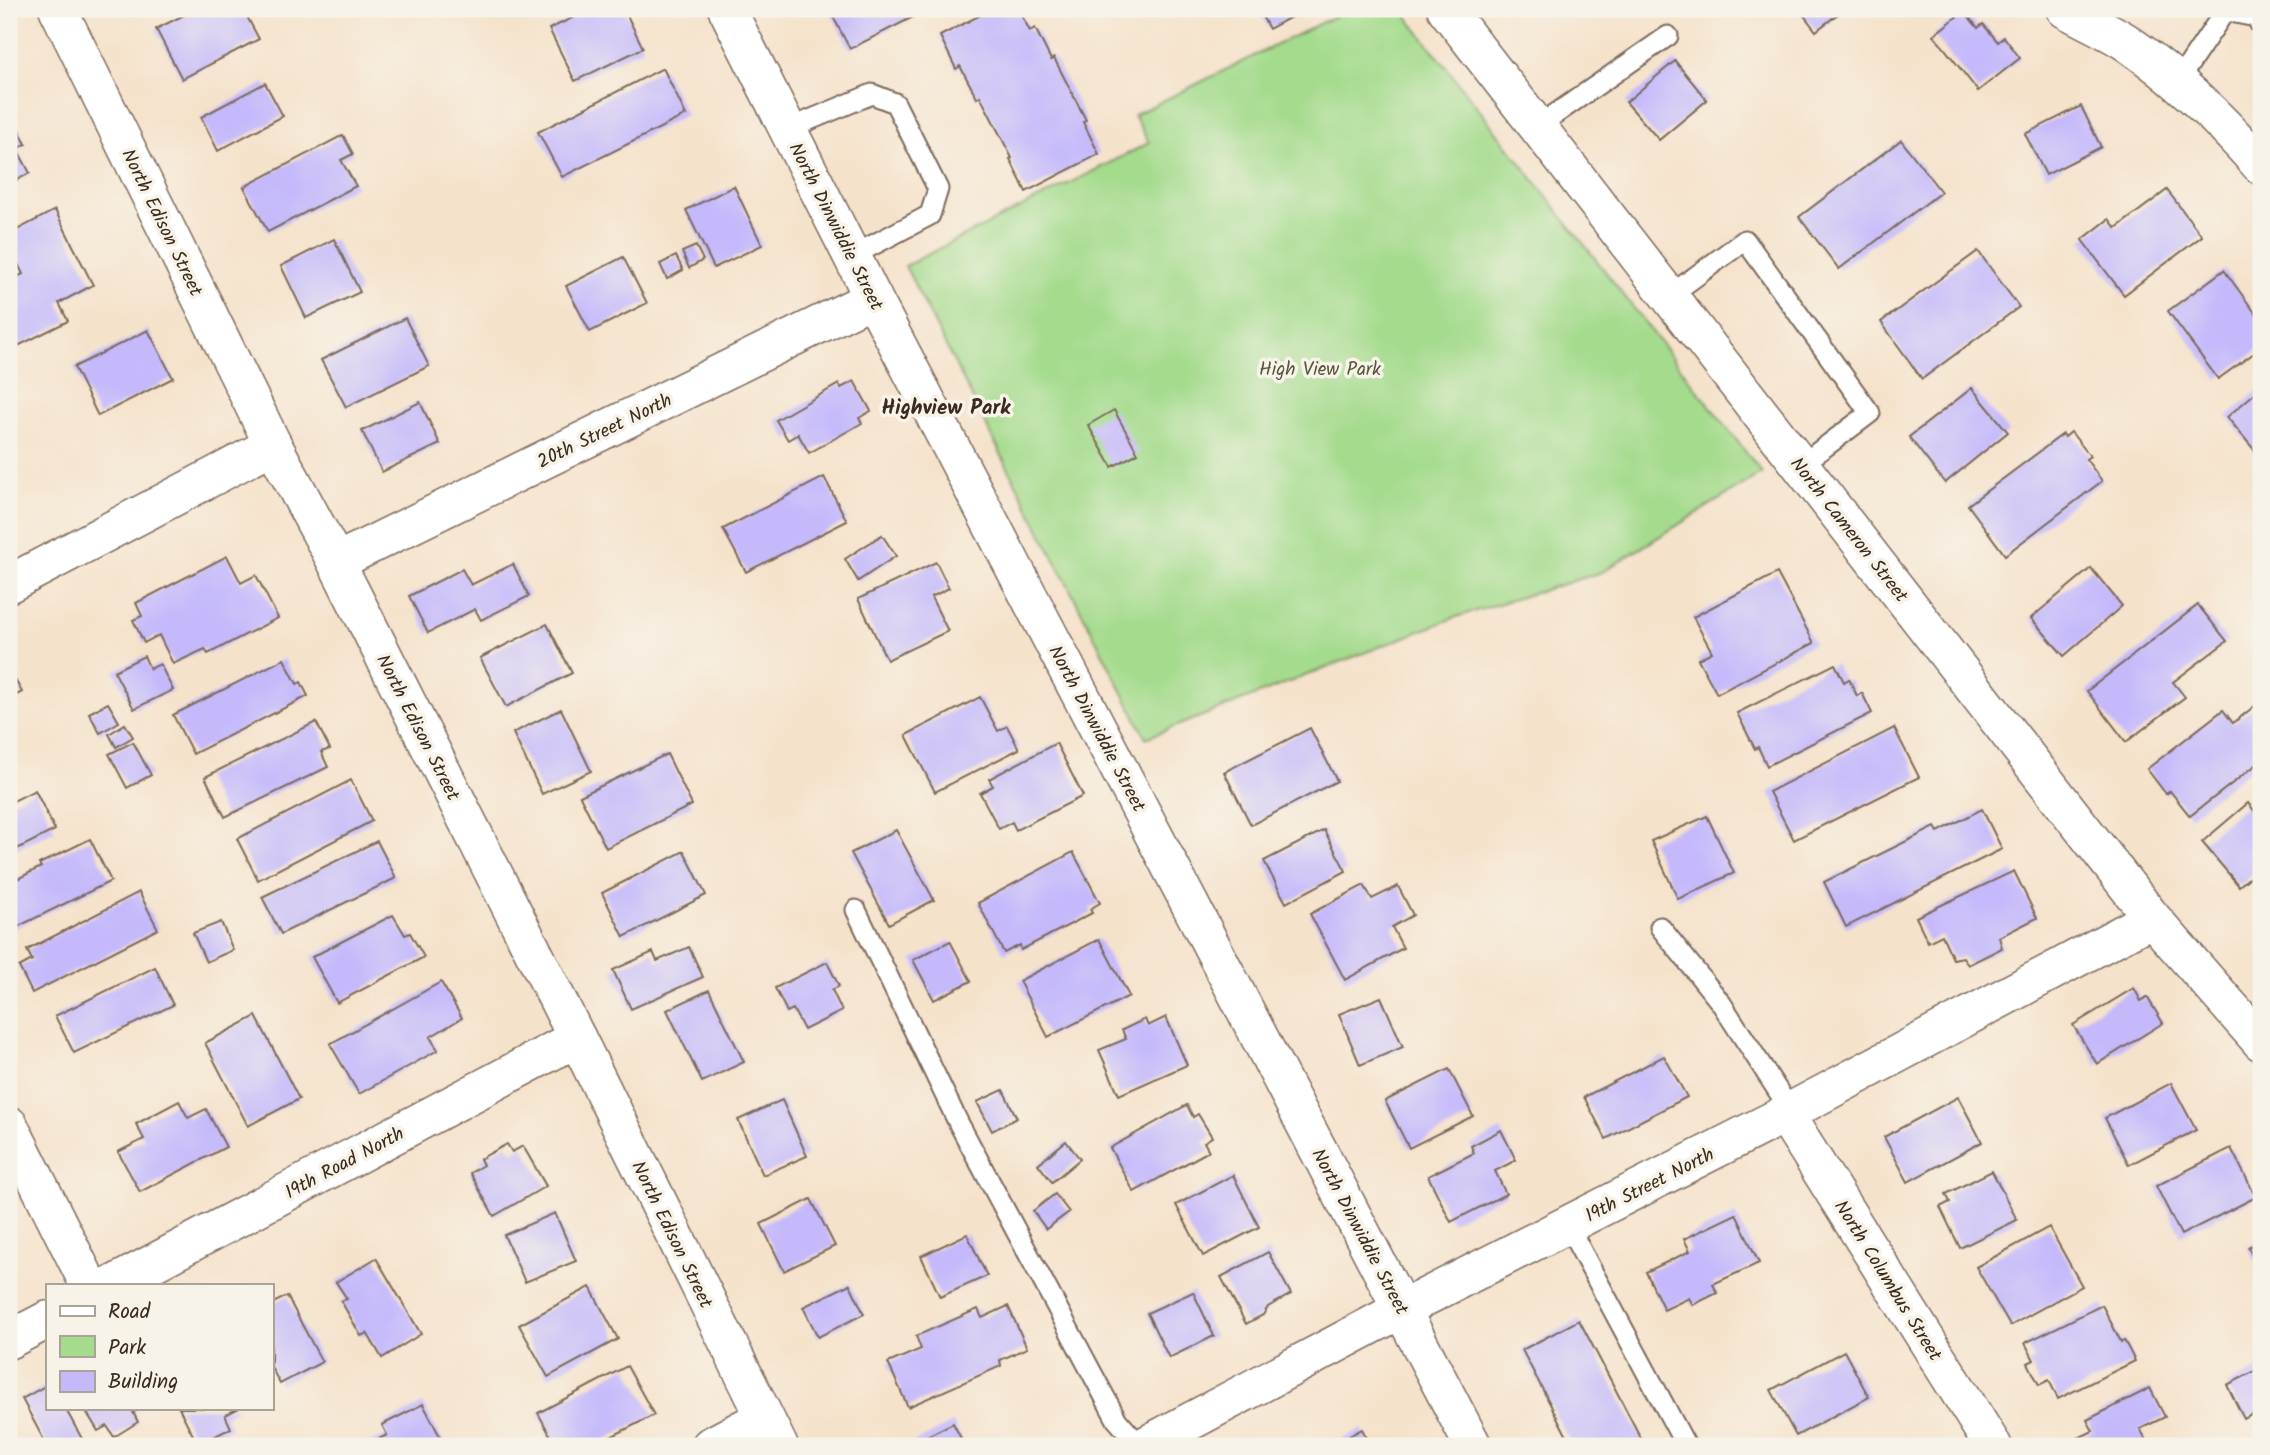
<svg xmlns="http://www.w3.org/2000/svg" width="2270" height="1455" font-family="Kalam,sans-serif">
  <rect width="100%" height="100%" fill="#f7f3e8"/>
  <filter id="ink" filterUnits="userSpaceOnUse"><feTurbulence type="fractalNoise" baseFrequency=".0143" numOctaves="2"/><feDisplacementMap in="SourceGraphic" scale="14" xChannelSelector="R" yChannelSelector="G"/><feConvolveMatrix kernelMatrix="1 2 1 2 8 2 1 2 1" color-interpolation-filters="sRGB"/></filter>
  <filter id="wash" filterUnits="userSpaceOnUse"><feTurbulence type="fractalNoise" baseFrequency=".00686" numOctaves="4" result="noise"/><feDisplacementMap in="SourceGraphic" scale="28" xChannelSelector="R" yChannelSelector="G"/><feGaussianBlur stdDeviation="1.57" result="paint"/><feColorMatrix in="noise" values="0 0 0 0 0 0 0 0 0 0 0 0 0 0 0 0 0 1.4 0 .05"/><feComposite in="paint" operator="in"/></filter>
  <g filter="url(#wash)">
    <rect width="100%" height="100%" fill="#f5e2cb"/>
    <path fill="#a4db8d" stroke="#708256" stroke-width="2" d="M1349,9h52l361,464 -160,99 -146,45 -310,121 -241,-472 244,-123 -15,-28z"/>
    <g id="blocks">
      <g fill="#c5b9fb">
        <path d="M196,9h47l16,30 -77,40 -26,-50z"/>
        <path d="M591,9h33l19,39 -68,33 -26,-52z"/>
        <path d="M829,9h90l2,4 -71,36z"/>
        <path d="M992,9h26l12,22 5,-3 16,32 3,-2 32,62 -3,2 16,32 -73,38 -16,-33 2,-1 -32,-62 -3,2 -17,-32 -4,3 -16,-33z"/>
        <path d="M1258,9h48l-37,20z"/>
        <path d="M1799,9h45l-28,22z"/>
        <path d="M1964,11l14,17 5,-4 15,18 6,-5 16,21 -42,33 -44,-56z"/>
        <path d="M1675,61l32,39 -48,40 -33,-38z"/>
        <path d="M663,68l23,47 -124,62 -24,-45z"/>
        <path d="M265,83l18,33 -65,35 -17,-34z"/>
        <path d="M2081,106l20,41 -55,28 -21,-41z"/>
        <path d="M12,116l14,28 -9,5 13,24 -21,11v-67z"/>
        <path d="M343,135l10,19 -12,6 15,26 -88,46 -24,-45z"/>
        <path d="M1901,140l40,52 -102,77 -40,-52z"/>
        <path d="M734,186l28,59 -48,23 -28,-58z"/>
        <path d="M2167,190l35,46 -78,59 -42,-55 27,-21 7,9z"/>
        <path d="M55,210l38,75 -34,18 9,18 -52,26 -7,-13v-53l14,-7 -14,-28v-12z"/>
        <path d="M334,239l26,53 -54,26 -25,-52z"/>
        <path d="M696,246l7,14 -14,8 -7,-16z"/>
        <path d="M1978,251l41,56 -97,72 -41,-57z"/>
        <path d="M676,256l7,14 -16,9 -7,-15z"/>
        <path d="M623,257l24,46 -57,29 -24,-46z"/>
        <path d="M2224,270l37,51v27l-43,31 -50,-68z"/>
        <path d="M405,318l24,48 -83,41 -25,-47z"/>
        <path d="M148,330l25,48 -75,38 -24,-49z"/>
        <path d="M854,381l17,30 -12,7 3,5 -53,30 -11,-19 -10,6 -12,-20 63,-36 2,4z"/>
        <path d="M1972,388l36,44 -63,51 -36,-46z"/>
        <path d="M2261,388v70l-34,-41z"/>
        <path d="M420,402l20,42 -58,28 -20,-41z"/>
        <path d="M1114,410l24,43 -26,14 -24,-42z"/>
        <path d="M2071,432l19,24 -4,3 16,22 -97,74 -37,-50 95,-71 2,3z"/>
        <path d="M824,477l23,44 -101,51 -23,-43z"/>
        <path d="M882,535l14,21 -38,25 -13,-22z"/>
        <path d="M227,556l14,27 15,-8 22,43 -70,36 -3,-5 -32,15 -14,-29 -15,8 -11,-23 9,-4 -6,-13z"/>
        <path d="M936,562l13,26 -18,9 17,34 -61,29 -29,-61z"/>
        <path d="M513,564l16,32 -48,24 -6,-11 -47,24 -19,-37 53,-27 9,16z"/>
        <path d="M2091,568l31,38 -58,50 -33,-38z"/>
        <path d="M1777,573l37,70 -97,51 -19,-35 14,-7 -19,-35z"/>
        <path d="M2198,605l29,36 -54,41 12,15 -59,45 -39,-51z"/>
        <path d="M547,624l25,49 -66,34 -26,-49z"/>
        <path d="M144,656l6,13 10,-5 13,26 -39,19 -20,-38z"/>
        <path d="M284,659l13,25 4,-2 7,14 -115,58 -20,-39z"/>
        <path d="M1835,664l9,18 5,-3 8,17 5,-3 10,20 -105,53 -9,-19 -3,2 -18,-36z"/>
        <path d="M9,669l13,23 -13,7z"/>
        <path d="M980,697l18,34 9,-5 12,23 -84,43 -29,-57z"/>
        <path d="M2261,701v60l-71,55 -20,-25 -4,3 -19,-25 76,-59 10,13z"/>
        <path d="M108,703l11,19 -19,11 -11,-20z"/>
        <path d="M561,709l30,62 -49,23 -29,-61z"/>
        <path d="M316,722l14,27 -9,3 7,15 -103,50 -20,-40z"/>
        <path d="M125,724l8,13 -17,10 -7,-13z"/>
        <path d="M1310,728l27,53 -86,44 -27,-53z"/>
        <path d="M1894,728l25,49 -125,63 -25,-48z"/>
        <path d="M133,742l18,33 -24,13 -18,-34z"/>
        <path d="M1056,743l27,53 -67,34 -4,-8 -13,7 -19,-36 13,-7 -4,-7z"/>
        <path d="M667,754l25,51 -86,43 -26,-52z"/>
        <path d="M351,780l21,41 -114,59 -21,-41z"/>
        <path d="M35,790l20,40 -46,23v-50z"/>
        <path d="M2248,803l13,16v49l-22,18 -37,-44z"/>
        <path d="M1982,809l20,40 -156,78 -22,-45 111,-55 3,5z"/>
        <path d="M1707,816l27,57 -56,26 -27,-58z"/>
        <path d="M896,830l38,70 -45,24 -38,-71z"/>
        <path d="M1324,830l22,41 -60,32 -22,-42z"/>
        <path d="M90,839l21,42 -102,50v-48l32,-16 -2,-3z"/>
        <path d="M377,841l19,37 -115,56 -19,-37z"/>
        <path d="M684,851l22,44 -82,42 -22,-44z"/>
        <path d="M1073,852l27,51 -10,6 2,4 -71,37 -1,-5 -16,8 -26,-50z"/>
        <path d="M2014,871l23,47 -38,19 3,11 -34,17 -5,-8 -10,2 -11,-24 -14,7 -12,-25z"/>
        <path d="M1364,885l8,14 26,-13 15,29 -21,12 11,21 -58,32 -35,-66z"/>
        <path d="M139,892l19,37 -126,64 -13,-26 13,-7 -5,-10z"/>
        <path d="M393,915l12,20 5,-2 14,24 -87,46 -25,-46z"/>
        <path d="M221,922l12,28 -27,12 -13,-29z"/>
        <path d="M1099,939l30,57 -81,41 -29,-56z"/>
        <path d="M950,941l21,40 -37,19 -21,-40z"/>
        <path d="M689,947l14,30 -72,32 -18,-39 40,-18 4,9z"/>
        <path d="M827,962l12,24 -7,4 10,21 -38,19 -11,-21 -6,3 -12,-24z"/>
        <path d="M155,967l18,38 -99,48 -19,-37z"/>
        <path d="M441,982l21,36 -32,19 8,13 -79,44 -29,-50z"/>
        <path d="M2134,988l7,13 6,-4 16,26 -66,41 -24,-39z"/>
        <path d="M709,990l35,72 -42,20 -35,-72z"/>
        <path d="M1381,997l22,50 -43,18 -21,-51z"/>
        <path d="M256,1016l43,83 -51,27 -43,-83z"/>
        <path d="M1166,1017l21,48 -68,30 -20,-45 27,-11 -4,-9 23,-11 3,7z"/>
        <path d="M1664,1056l23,41 -81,42 -22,-42z"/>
        <path d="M1449,1069l24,47 -64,32 -24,-47z"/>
        <path d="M2171,1083l25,47 -67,35 -24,-47z"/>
        <path d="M1003,1090l14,28 -25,13 -15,-29z"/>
        <path d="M1958,1097l24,45 -74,40 -24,-45z"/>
        <path d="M782,1100l25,56 -44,19 -25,-55z"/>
        <path d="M179,1101l9,17 18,-9 20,38 -86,45 -22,-40 26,-13 -8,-15z"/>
        <path d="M1187,1105l6,12 5,-3 14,23 -8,5 5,9 -75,41 -24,-44z"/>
        <path d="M1501,1130l15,30 -21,11 11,23 -55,28 -23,-46 46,-23 -3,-7z"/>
        <path d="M1066,1141l14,18 -28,23 -14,-18z"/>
        <path d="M507,1144l5,8 11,-6 23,40 -52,30 -24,-43 13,-8 -3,-6z"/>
        <path d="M2231,1148l25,49 -75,38 -25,-49z"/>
        <path d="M1992,1171l25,49 -57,28 -20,-41 10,-5 -4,-8z"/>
        <path d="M1233,1175l26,52 -56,29 -27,-51z"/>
        <path d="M1055,1194l14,18 -23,17 -13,-18z"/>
        <path d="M811,1199l24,47 -51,25 -23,-47z"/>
        <path d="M555,1213l21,48 -51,21 -21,-47z"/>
        <path d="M1736,1214l23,49 -46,21 4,9 -24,12 -4,-7 -25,12 -18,-38 44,-21 -6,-12z"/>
        <path d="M2049,1227l33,59 -72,40 -34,-59z"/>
        <path d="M967,1234l20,42 -47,21 -19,-41z"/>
        <path d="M2261,1241v32l-13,-26z"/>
        <path d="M1268,1252l23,42 -23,13 -5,8 -17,9 -25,-47z"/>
        <path d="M376,1258l45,76 -39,24 -15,-25 -6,3 -20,-35 6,-2 -11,-17z"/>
        <path d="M850,1284l14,30 -46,23 -15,-30z"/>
        <path d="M590,1287l28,52 -70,38 -29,-52z"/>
        <path d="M1193,1292l21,44 -45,22 -22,-45z"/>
        <path d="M287,1296l35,66 -42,22 -9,-17v-63z"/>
        <path d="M2102,1305l19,37 3,-2 11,21 -77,38 -9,-19 -10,5 -11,-22 6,-3 -9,-17z"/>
        <path d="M1008,1306l19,42 -27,12 1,6 -93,41 -20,-44 33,-14 -5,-13 62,-27 4,9z"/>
        <path d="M1579,1320l18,34 48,92h-73l-50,-96z"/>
        <path d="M1844,1351l25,46 -73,39 -25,-46z"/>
        <path d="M627,1366l27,49 -61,31h-8l-2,-3 -6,3h-21l-18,-33z"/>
        <path d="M2261,1368v42l-17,9 -17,-34z"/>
        <path d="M47,1385v23h18l21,38h-39l-25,-47z"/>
        <path d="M2150,1388l15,29 -25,12 7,14 -6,3h-63l-4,-6 19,-9 -6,-11z"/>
        <path d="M423,1404l22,42h-80l22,-11 -5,-10z"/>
        <path d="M84,1408h57l-8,4 5,10 -24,15 -7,-11 -9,5z"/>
        <path d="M179,1408h60l-14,7 6,13 -33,17z"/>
        <path d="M953,1423l12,23h-58z"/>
        <path d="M1362,1429l9,17h-42z"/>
      </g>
    </g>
  </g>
  <g filter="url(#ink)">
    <use href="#blocks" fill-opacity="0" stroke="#7c6a5b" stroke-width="2"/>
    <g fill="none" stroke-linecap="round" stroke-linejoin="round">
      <g stroke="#7c6a5b" stroke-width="23">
        <g id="lane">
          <path d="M2178,81l47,-70 31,6 5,9"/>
          <path d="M1538,126l130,-90"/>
          <path d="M788,129l84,-35 23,9 43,86 -8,26 -78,41"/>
          <path d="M1669,296l76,-56 125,173 -69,52"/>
          <path d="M856,910l102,212 159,298 23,26"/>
          <path d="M1660,927l61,76 70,108"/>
          <path d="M1568,1226l118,220"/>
        </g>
      </g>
      <g stroke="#7c6a5b" stroke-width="40">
        <g id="street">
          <path d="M58,9l215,436 63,117 241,476 202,408"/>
          <path d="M727,9l146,289 600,1148"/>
          <path d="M1446,9l706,909 109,124"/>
          <path d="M2065,9c20,11 42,21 61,33 51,35 95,78 135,124"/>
          <path d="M336,562l537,-264"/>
          <path d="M9,584l264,-139"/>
          <path d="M1785,1114l208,332"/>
          <path d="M9,1125l80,160"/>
          <path d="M112,1285l465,-247"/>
          <path d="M9,1340l38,-20"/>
          <path d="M710,1446l53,-28"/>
          <path d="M1144,1446l258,-137 383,-195 367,-196"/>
        </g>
      </g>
      <use href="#lane" stroke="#fff" stroke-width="19"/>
      <use href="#street" stroke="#fff" stroke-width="37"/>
    </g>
  </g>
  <g text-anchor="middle" stroke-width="7" stroke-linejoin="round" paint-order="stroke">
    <g font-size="19" fill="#3b2a1e" stroke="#f7f3e8">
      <text transform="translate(163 222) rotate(64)" y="7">North Edison Street</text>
      <text transform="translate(837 226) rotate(63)" y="7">North Dinwiddie Street</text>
      <text transform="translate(604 430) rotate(-26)" y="7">20th Street North</text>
      <text transform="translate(1850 529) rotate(52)" y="7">North Cameron Street</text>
      <text transform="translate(419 727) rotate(63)" y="7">North Edison Street</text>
      <text transform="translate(1098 728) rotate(62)" y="7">North Dinwiddie Street</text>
      <text transform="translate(344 1162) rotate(-28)" y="7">19th Road North</text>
      <text transform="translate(1649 1184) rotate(-27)" y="7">19th Street North</text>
      <text transform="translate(1361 1231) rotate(62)" y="7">North Dinwiddie Street</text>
      <text transform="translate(673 1234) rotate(64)" y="7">North Edison Street</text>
      <text transform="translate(1889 1280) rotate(58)" y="7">North Columbus Street</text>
    </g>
    <g font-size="19" fill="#55563a" stroke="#f7f3e8">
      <text x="1320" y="375">High View Park</text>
    </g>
    <g font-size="21" font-weight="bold" fill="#3b2a1e" stroke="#f7f3e8">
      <text x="946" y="414">Highview Park</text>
    </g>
  </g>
  <rect width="2270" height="1455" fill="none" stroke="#f7f3e8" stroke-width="35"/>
  <rect x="46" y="1284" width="228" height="126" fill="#f7f3e8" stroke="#aca397" stroke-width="2"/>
  <rect x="60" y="1306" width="35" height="10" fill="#ffffff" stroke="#aca397" stroke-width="2"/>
  <text x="108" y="1318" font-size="21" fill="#3b2a1e">Road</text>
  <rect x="60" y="1336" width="35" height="21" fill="#a4db8d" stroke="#aca397" stroke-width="2"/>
  <text x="108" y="1354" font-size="21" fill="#3b2a1e">Park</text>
  <rect x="60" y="1371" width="35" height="21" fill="#c5b9fb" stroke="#aca397" stroke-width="2"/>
  <text x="108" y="1388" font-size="21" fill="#3b2a1e">Building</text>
</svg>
